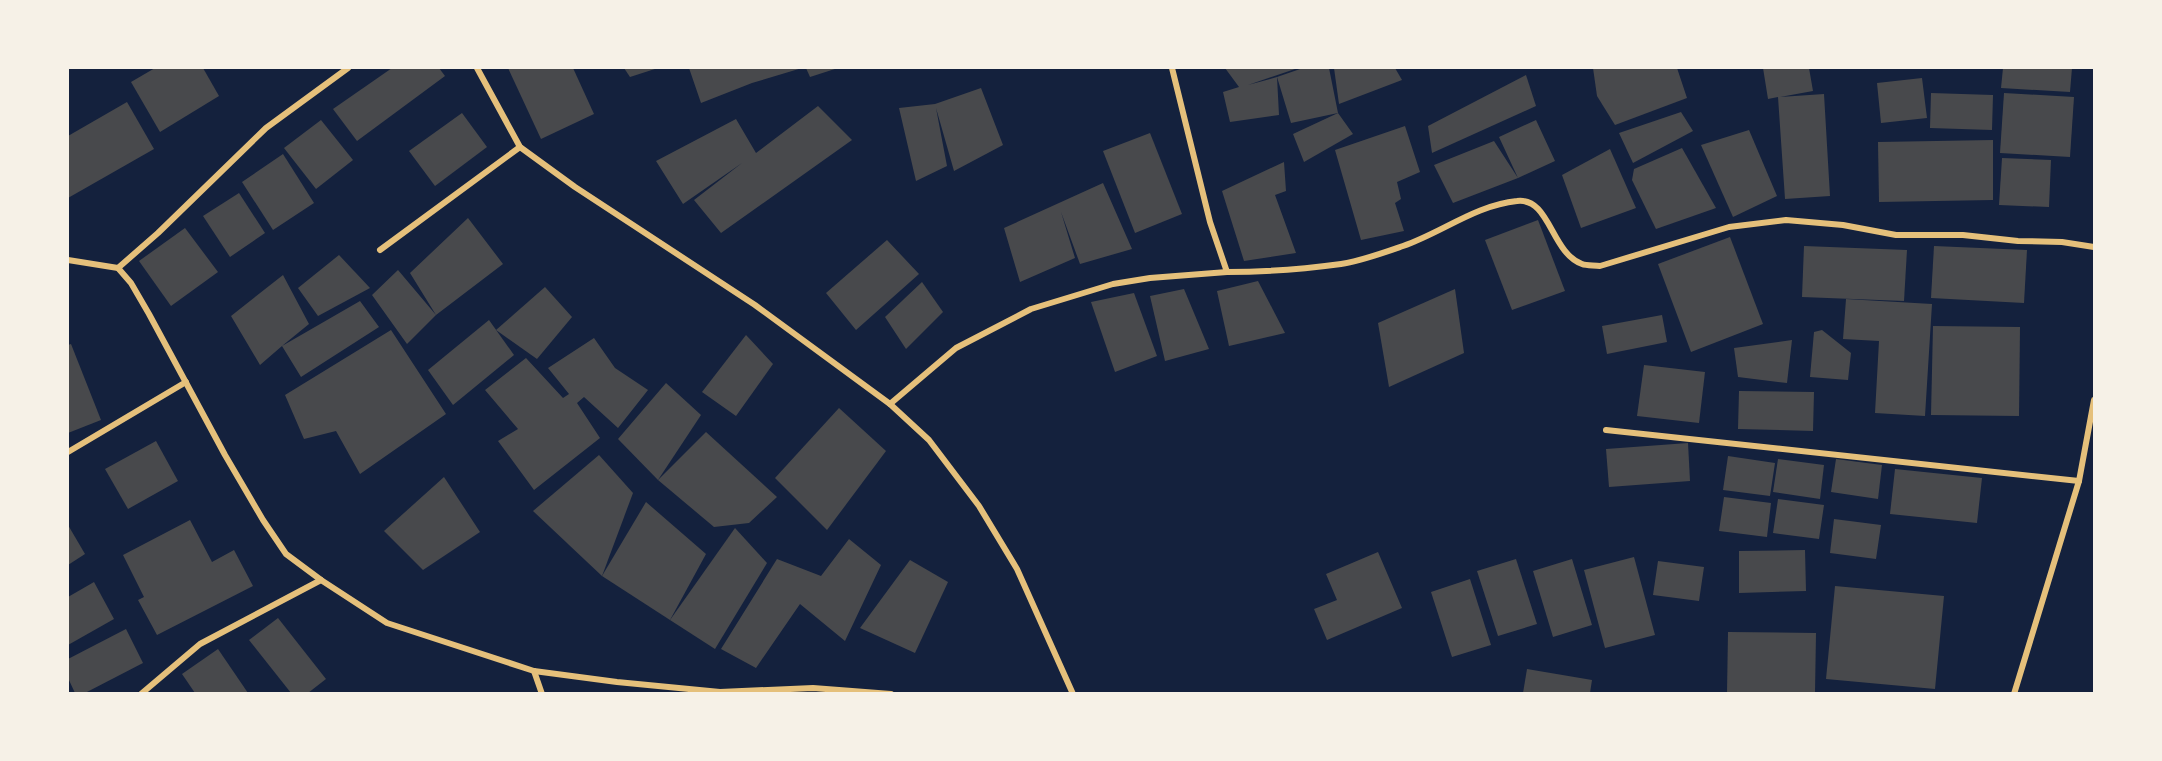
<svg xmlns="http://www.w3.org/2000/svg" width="2162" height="761" font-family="Quicksand,sans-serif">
  <rect width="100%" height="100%" fill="#14213d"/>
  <g fill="#48494c">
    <path d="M155,68h48l16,28 -59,36 -29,-50z"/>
    <path d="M392,68h47l6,8 -88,65 -24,-32z"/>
    <path d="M508,68h65l21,46 -53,25z"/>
    <path d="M624,68h34l-28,9z"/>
    <path d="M689,68h113l-50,15 -51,20z"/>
    <path d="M806,68h32l-28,9z"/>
    <path d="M1225,68h73l-50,17 29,-8 2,38 -49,7 -7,-30 16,-5z"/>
    <path d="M1303,68h26l9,45 15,21 -49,28 -11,-28 45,-21 -47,10 -14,-46z"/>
    <path d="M1334,68h61l7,12 -63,24z"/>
    <path d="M1593,68h84l10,30 -72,27 -18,-29z"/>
    <path d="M1763,68h46l4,23 -33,6 44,-3 6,102 -45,3 -7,-102 -10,2z"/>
    <path d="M2003,68h69l-2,24 -69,-4z"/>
    <path d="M1526,75l10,31 -104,47 -4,-27z"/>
    <path d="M1922,78l5,40 -46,5 -4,-40z"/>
    <path d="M981,88l22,57 -49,26 -18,-63 11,58 -31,15 -17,-73 36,-4z"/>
    <path d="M1931,93l62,2 -1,35 -62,-2z"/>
    <path d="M2004,93l70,4 -4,60 -70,-4z"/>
    <path d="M127,102l27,47 -86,49v-62z"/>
    <path d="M818,106l34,34 -131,93 -27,-33 48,-37 -59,41 -27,-43 80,-42 20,34z"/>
    <path d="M1681,112l12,19 -60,32 -14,-30z"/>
    <path d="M462,113l25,34 -52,39 -26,-35z"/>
    <path d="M321,120l32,40 -37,29 -32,-41z"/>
    <path d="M1536,120l19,41 -37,17 -65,25 -19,-38 60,-24 24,37 -19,-41z"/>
    <path d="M1405,126l15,46 -23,10 4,17 -6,4 9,28 -43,9 -26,-90z"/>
    <path d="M1749,130l28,66 -44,21 -32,-72z"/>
    <path d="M1150,133l32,81 -47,19 -32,-82z"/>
    <path d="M1993,140v60l-114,2 -1,-60z"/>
    <path d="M1682,148l34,60 -60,21 -24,-49 2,-11z"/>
    <path d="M1610,149l26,59 -55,20 -19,-53z"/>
    <path d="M283,154l31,49 -41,27 -31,-48z"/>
    <path d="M2002,158l49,2 -2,47 -50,-2z"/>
    <path d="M1284,162l2,29 -11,4 21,58 -52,8 -22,-70z"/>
    <path d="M1103,183l29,66 -52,15 -19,-52 14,46 -55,24 -16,-54z"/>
    <path d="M239,193l26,40 -35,24 -27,-41z"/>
    <path d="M468,218l35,46 -67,51 -29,29 -35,-49 26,-25 38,45 -26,-42z"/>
    <path d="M1538,220l27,71 -53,19 -27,-70z"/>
    <path d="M185,228l33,44 -47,34 -32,-45z"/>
    <path d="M1730,237l33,87 -72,28 -33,-88z"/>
    <path d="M887,240l32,34 -63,56 -30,-37z"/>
    <path d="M1804,246l103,4 -3,51 -102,-4z"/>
    <path d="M1934,246l93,4 -3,53 -93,-5z"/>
    <path d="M339,255l31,33 -52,28 -20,-28z"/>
    <path d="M283,275l26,49 -27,22 78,-45 19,26 -78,50 -19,-31 -22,19 -29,-49z"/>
    <path d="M1258,281l27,52 -56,13 -12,-55z"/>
    <path d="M922,282l21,30 -37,37 -21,-32z"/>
    <path d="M545,287l27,30 -35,42 -41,-29z"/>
    <path d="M1184,289l25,60 -44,12 -15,-65z"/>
    <path d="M1455,289l9,64 -75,34 -11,-64z"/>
    <path d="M1134,293l23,63 -42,16 -24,-70z"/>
    <path d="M1846,299l86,5 -7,112 -50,-3 4,-72 -36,-2z"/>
    <path d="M1662,315l5,27 -60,12 -5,-28z"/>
    <path d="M489,320l25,35 -61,50 -25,-35z"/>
    <path d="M1933,326l87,1 -1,89 -88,-1z"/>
    <path d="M391,330l55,84 -86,60 -24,-43 -32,8 -19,-44z"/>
    <path d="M1822,330l29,23 -3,27 -38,-3 4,-45z"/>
    <path d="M746,335l27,29 -37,52 -34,-24z"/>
    <path d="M594,338l21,30 33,22 -30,38 -34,-31 -7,6 23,35 -66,52 -36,-49 20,-12 -33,-39 41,-32 37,40 6,-4 -21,-26z"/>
    <path d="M1792,340l-5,43 -49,-6 -4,-29z"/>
    <path d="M71,344l30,76 -33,13v-88z"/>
    <path d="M1644,365l61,7 -6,51 -62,-7z"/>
    <path d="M666,383l35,32 -43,65 -40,-41z"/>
    <path d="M1739,391l75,1 -1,39 -75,-2z"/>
    <path d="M839,408l47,43 -59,79 -52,-52z"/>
    <path d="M706,432l71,65 -28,26 -35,4 -56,-47z"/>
    <path d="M156,441l22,40 -50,28 -23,-40z"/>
    <path d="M1688,443l2,38 -81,6 -3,-38z"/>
    <path d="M599,455l34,38 -31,83 -69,-65z"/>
    <path d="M1728,456l47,7 -5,33 -47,-6z"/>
    <path d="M1778,459l46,6 -4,34 -47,-7z"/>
    <path d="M1836,459l46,6 -4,34 -47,-7z"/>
    <path d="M1895,469l87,9 -5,45 -87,-9z"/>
    <path d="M444,477l36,55 -57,38 -39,-39z"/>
    <path d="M1724,497l47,6 -4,34 -48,-6z"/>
    <path d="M1778,499l46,6 -5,34 -46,-6z"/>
    <path d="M646,502l60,52 -36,66 -68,-44z"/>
    <path d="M1834,519l47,6 -5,34 -46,-6z"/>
    <path d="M190,520l22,42 22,-12 19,36 -96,49 -19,-35 6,-3 -21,-42z"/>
    <path d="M68,525l17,29 -17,11z"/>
    <path d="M735,528l32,35 -52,86 -45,-29z"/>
    <path d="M849,539l32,26 -36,76 -45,-37 -44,64 -35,-19 56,-90 44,17z"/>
    <path d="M1805,550l1,41 -67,2v-42z"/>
    <path d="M1378,552l24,56 -75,32 -13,-31 23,-9 -11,-26z"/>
    <path d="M1634,557l21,78 -50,13 -21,-78z"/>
    <path d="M1516,559l21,65 -39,12 -21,-65z"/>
    <path d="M1572,559l20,66 -39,12 -20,-66z"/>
    <path d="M910,560l38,22 -33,71 -55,-25z"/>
    <path d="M1658,561l46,6 -5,34 -46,-6z"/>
    <path d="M1470,579l21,66 -39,12 -21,-65z"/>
    <path d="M94,582l20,37 -46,26v-48z"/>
    <path d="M1835,586l109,10 -9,93 -109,-10z"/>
    <path d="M278,618l48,61 -18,14h-17l-42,-53z"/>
    <path d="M126,629l17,34 -58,30h-10l-7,-15v-19z"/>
    <path d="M1728,632l88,1 -1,60h-88z"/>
    <path d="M218,649l30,44h-53l-13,-19z"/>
    <path d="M1527,669l65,11 -2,13h-67z"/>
  </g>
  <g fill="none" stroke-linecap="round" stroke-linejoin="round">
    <g stroke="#e5c07b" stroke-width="6">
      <path d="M477,68l43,79 55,40 180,118 135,99 66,-56 75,-39 82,-25 37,-6 77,-6"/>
      <path d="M1172,68l38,154 17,50c38,0 77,-3 114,-8 20,-3 42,-11 62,-18 38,-13 73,-41 114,-45 33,-4 34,52 65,63 5,2 12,1 18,2l129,-39 57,-7 57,5 53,10h67l55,6 44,1 32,5"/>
      <path d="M380,250l140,-103"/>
      <path d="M68,260l50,8 13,15 18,31 76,141 38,65 23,34 35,26 66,43 147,48 83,11 103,10 93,-4 78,6"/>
      <path d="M118,268l40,-35 108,-105 82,-60"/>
      <path d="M890,404l39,36 50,66 38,63 56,125"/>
      <path d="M1606,430l473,51"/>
      <path d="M68,452l118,-70"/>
      <path d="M534,671l8,23"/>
      <path d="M141,694l59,-50 121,-64"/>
      <path d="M2014,694l65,-213 15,-81"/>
    </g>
  </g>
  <rect width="2162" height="761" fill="none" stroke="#f6f1e7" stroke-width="138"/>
</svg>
